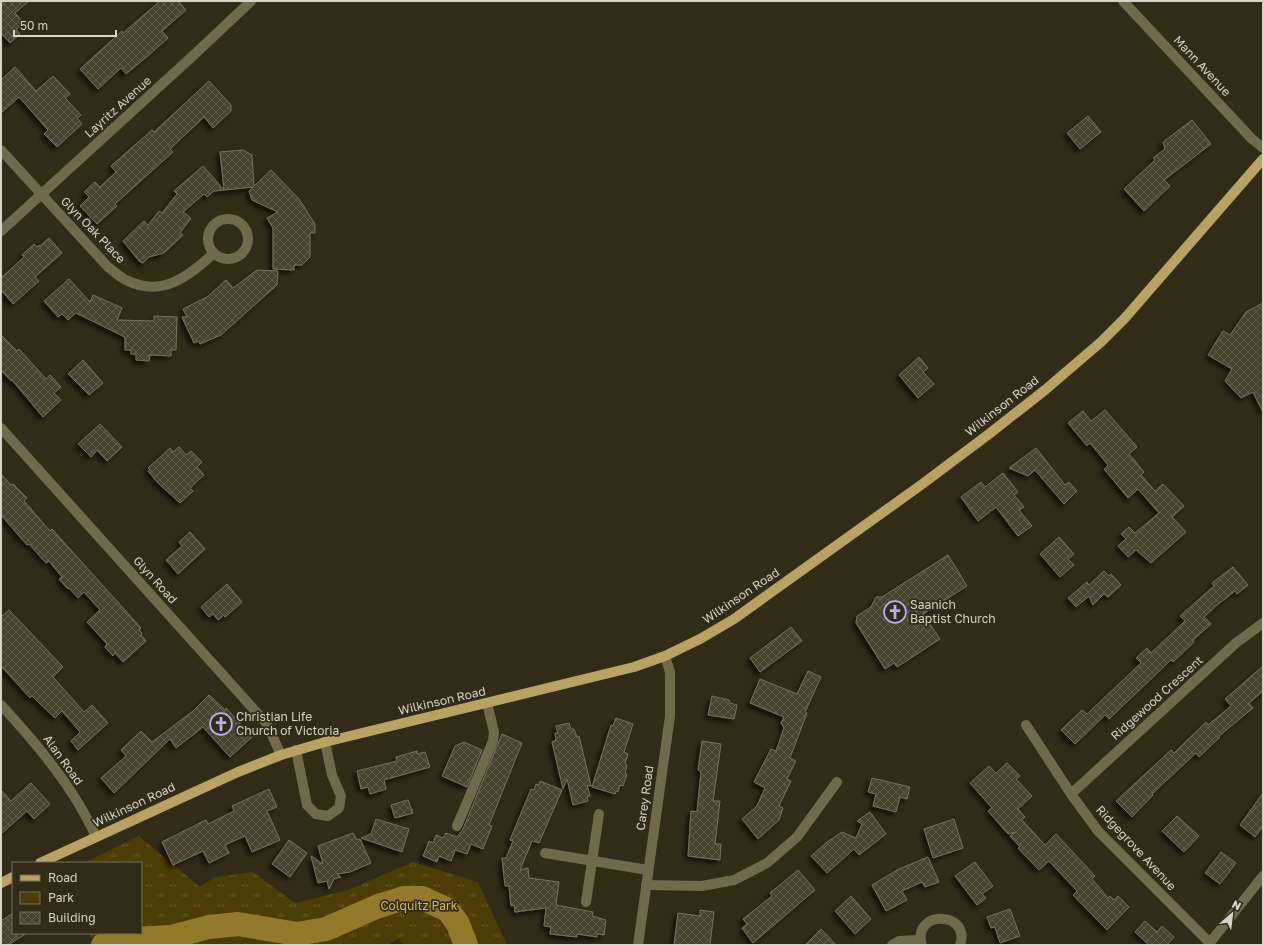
<svg xmlns="http://www.w3.org/2000/svg" width="1264" height="946" font-family="'Golos Text',sans-serif">
  <defs>
    <pattern id="park-tufts" width="24" height="20" patternUnits="userSpaceOnUse"><rect width="24" height="20" fill="#4c3c05"/><path d="M3 7l-1-3M5 7V3M7 7l1-3M15 17l-1-3M17 17v-4M19 17l1-3" fill="none" stroke="#655728"/></pattern>
    <pattern id="building-cross-hatch" width="8" height="8" patternUnits="userSpaceOnUse"><rect width="8" height="8" fill="#49422e"/><path d="M0 0l8 8M0 8l8-8" fill="none" stroke="#625c4b"/></pattern>
    <filter id="shadow"><feDropShadow dx="-3.5" dy="3.5" stdDeviation="2" flood-color="#0009"/></filter>
  </defs>
  <rect width="100%" height="100%" fill="#312b18"/>
  <path fill="url(#park-tufts)" d="M139,836l61,51 15,-10 38,-5 42,31 53,-13 65,-28 65,20 29,63h-103l-5,-6 -13,6h-289l-8,-12h52v-70h-57z"/>
  <g fill="none" stroke-linecap="round" stroke-linejoin="round">
    <path stroke="#93792b" stroke-width="24" d="M103,945l12,-5 56,-3 38,-10 29,-3 59,10 29,-5 50,-22 28,-9h18l26,12 10,14 8,21"/>
  </g>
  <g fill="url(#building-cross-hatch)" stroke="#78715c" filter="url(#shadow)">
    <path d="M1,1h28l-14,12 9,10 -8,6 4,5 -10,9 -9,-10z"/>
    <path d="M160,1h18l8,9 -24,21 6,7 -19,17 -23,19 -5,-6 -23,21 -18,-20 42,-38 1,2z"/>
    <path d="M15,67l21,24 17,-15 17,18 -5,4 16,17 -4,3 5,6 -25,23 -13,-13 4,-4 -29,-33 -18,16v-33z"/>
    <path d="M209,81l22,24v6l-18,17 -9,-11 -34,32 3,3 -58,52 2,2 -20,18 -17,-18 9,-9 -5,-5 11,-10 5,5 16,-15 -5,-6 41,-36 2,2z"/>
    <path d="M1088,116l13,16 -21,17 -13,-16z"/>
    <path d="M1192,120l19,24 -47,36 6,6 -26,25 -20,-22 31,-29 -2,-2 12,-9 -2,-7z"/>
    <path d="M243,150l9,5 2,31 17,-16 28,29 16,25v9h-5v24l-8,8h-8v5l-21,-1v-41l-6,-10 11,-6 -26,-12 -3,-9 4,-4 -29,3 -4,-38z"/>
    <path d="M203,166l21,24 -10,1 -7,6 -3,-3 -21,18 8,6 -11,15 3,2 -19,18 -15,4 -6,6 -4,-2 -16,-20 21,-20 4,4 11,-14 3,2 15,-19 -3,-3z"/>
    <path d="M49,238l13,15 -27,24 4,4 -26,23 -12,-14v-12l23,-21 -2,-2 12,-11 3,3 2,-2 1,1z"/>
    <path d="M257,270l21,1 -1,14 -56,50 -21,9 -1,-3 -5,2 -12,-26h5l-4,-8 24,-12 19,-17 7,8z"/>
    <path d="M69,279l21,23 3,-7 29,13 -5,12 37,1v-5l23,1 -1,33h-5v6l-21,-1 -1,6 -13,-1v-6h-5v-4h-6v-13l-49,-24 -8,7 -6,-6 -4,3 -14,-16z"/>
    <path d="M1263,303v109l-10,-20 -12,6 -16,-17 7,-12 -24,-14 15,-24 7,4 16,-23z"/>
    <path d="M1,335l16,16 2,-2 27,30 4,-4 11,12 -7,6 7,7 -18,17 -31,-37 -1,1 -10,-11z"/>
    <path d="M919,357l9,11 -5,4 11,12 -16,14 -19,-23z"/>
    <path d="M83,360l20,23 -14,12 -21,-21z"/>
    <path d="M1105,410l32,37 -8,7 15,18 -3,3 14,16 8,-7 21,22 -12,11 14,15 -35,31 -15,-13 -8,7 -10,-11 8,-7 -5,-5 8,-7 6,6 24,-20 -21,-24 -10,9 -24,-29 4,-4 -18,-22 -3,3 -19,-23 15,-12 8,10z"/>
    <path d="M100,424l22,23 -15,14 -10,-11 -6,7 -13,-13z"/>
    <path d="M179,447l7,8 5,-4 11,11 -5,5 7,8 -14,13 3,3 -13,12 -22,-20 -10,-12 2,-1 -2,-2 22,-20 3,4z"/>
    <path d="M1036,448l29,37 4,-3 8,9 -13,13 -29,-34 -7,6 -19,-8z"/>
    <path d="M1003,473l15,19 -4,3 10,12 -5,3 13,16 -14,10 -22,-29 -18,14 -17,-24 20,-15 4,5z"/>
    <path d="M1,474l10,11 2,-1 14,14 -3,3 26,30 2,-2 89,99 -2,2 3,3 -1,2 5,6 -23,21 -8,-9 -2,3 -8,-9 2,-3 -20,-22 13,-12 -16,-18 -6,6 -9,-10 -1,1 -9,-10 3,-2 -13,-16 -3,2 -17,-19 -2,1 -26,-30z"/>
    <path d="M190,532l15,17 -27,25 -12,-14 16,-14 -3,-4z"/>
    <path d="M1059,537l15,17 -6,5 6,6 -14,12 -20,-23z"/>
    <path d="M948,555l19,31 -44,28 17,25 -43,28 -3,-4 -9,6 -29,-46 1,-7 14,-9 5,-10h6z"/>
    <path d="M1233,567l15,18 -11,9 -2,-3 -18,14 -13,12 7,7 -18,16 1,2 -21,20 -2,-2 -62,59 -4,-4 -30,29 -14,-14 21,-20 5,4 54,-51 -5,-5 11,-10 4,5 34,-32 -5,-5 34,-30 -2,-3z"/>
    <path d="M1104,571l5,5 2,-2 10,11 -13,12 -4,-3 -11,11 -4,-9 -13,11 -8,-9 19,-16 2,3z"/>
    <path d="M227,584l15,18 -17,15 -1,-2 -6,5 -5,-6 -4,3 -8,-10z"/>
    <path d="M9,610l54,57 -10,10 31,35 8,-7 16,18 -30,27 -7,-9 9,-9 -18,-21 -7,7 -23,-22 -2,2 -29,-32v-49z"/>
    <path d="M791,627l11,14 -42,31 -10,-14z"/>
    <path d="M1263,666v25l-14,12 4,5 -34,28 1,1 -21,20 -3,-4 -44,41 1,1 -21,22 -16,-16 55,-51 3,3 32,-31 2,3 23,-19 -6,-7z"/>
    <path d="M808,671l13,6 -16,35 2,1 -17,45 6,3 -9,18 4,2 -12,25 4,2 -4,12 -21,19 -16,-20 15,-13 8,-18 -11,-6 17,-33 5,2 8,-23 -3,-5 3,-6 -34,-14 10,-24 37,15z"/>
    <path d="M209,695l16,15 1,-2 26,29 -22,20 -27,-30 -27,21 -6,-9 -56,54 -13,-15 25,-22 -5,-6 20,-19 11,11 41,-31z"/>
    <path d="M712,696l17,4 1,3 7,2 -3,14 -26,-4z"/>
    <path d="M616,718l17,6 -9,28 4,2 -3,10 2,1 -2,8 2,1 -4,12 -3,-1 -2,7 -2,-1 -1,3 -23,-7 19,-62 2,1z"/>
    <path d="M569,723l2,6h3l3,8 2,-1 12,50 -4,-1 3,11h-3l1,5 -15,4 -6,-26 -4,10 -11,-47 4,-2 -1,-7h3l-2,-7z"/>
    <path d="M502,734l20,9 -33,82 3,1 -9,23 -12,-5 -4,10 -12,-4 -4,11 -12,-5 -2,6 -14,-6 6,-15 4,2 3,-8 7,3 3,-5 11,4 6,-8z"/>
    <path d="M702,741l19,3 -8,57h7l-5,43h6l-1,16 -32,-4 3,-45 6,1 4,-40 -3,-2z"/>
    <path d="M464,742l18,8 -15,37 -25,-11 13,-30z"/>
    <path d="M417,751v3l8,-2 5,15 -46,13 2,9 -16,5 -2,-7 -7,2 -4,-18 40,-10 -1,-4z"/>
    <path d="M1007,763l13,13 -4,3 16,17 -14,13 7,8 -3,3 23,25 11,-11 39,42 -3,3 16,19 2,-2 4,4 4,-4 11,11 -22,23 -34,-35 4,-4 -28,-30 -10,9 -21,-22 2,-1 -10,-11 5,-4 -7,2 -20,-23 4,-3 -22,-25 19,-17 7,7z"/>
    <path d="M872,778l38,9 -3,12 -7,-2 -4,15 -23,-6 3,-12 -8,-2z"/>
    <path d="M540,781l22,9 -23,53 -7,-2 -12,29 8,-2 1,10 30,4 -3,23 37,7 -1,4 14,4 -2,15 -7,-1v3l-20,-3v3l-27,-3 1,-7 -7,-1 2,-18 -31,4 -1,-7 -3,1 -2,-20h-4l-3,-28h4l7,-17 -3,-1 21,-51 3,1 2,-6 3,1z"/>
    <path d="M31,783l19,21 -16,15 -7,-8 -26,23v-44l10,11z"/>
    <path d="M269,789l8,18 -10,4 13,29 -28,12 -7,-16 -20,9 4,8 -20,10 -6,-12 -30,14 -11,-23 44,-22 2,4 26,-13 -2,-5z"/>
    <path d="M1263,793v33l-8,11 -15,-12z"/>
    <path d="M408,800l5,13 -18,5 -4,-13z"/>
    <path d="M870,812l16,22 -27,21 -5,-6 -27,24 -16,-17 16,-14 15,-10 14,6 6,-14 -5,-3z"/>
    <path d="M1177,816l22,20 -15,16 -22,-21z"/>
    <path d="M376,819l33,10 -7,23 -41,-14 10,-4z"/>
    <path d="M954,819l9,29 -30,10 -9,-29z"/>
    <path d="M353,833l4,7 3,-1 11,24 -21,9 -13,2 4,3 -7,2 -5,10 -2,-8 -9,2 -7,-27 12,8 -5,-18z"/>
    <path d="M289,840l18,13 -17,24 -18,-13z"/>
    <path d="M1221,852l15,11 -16,21 -15,-11z"/>
    <path d="M928,857l11,25 -14,5 -3,-5 -20,9 5,9 -21,11 -14,-26 27,-16z"/>
    <path d="M975,862l18,24 -11,8 4,4 -9,7 -22,-29z"/>
    <path d="M798,870l17,20 -62,53 -11,-15 5,-4 -4,-5 29,-23 -2,-3z"/>
    <path d="M851,896l20,23 -16,15 -20,-23z"/>
    <path d="M1010,909l10,27 -20,7 -5,-16 -4,1 -4,-11z"/>
    <path d="M700,910l14,2 -4,33h-36l4,-32 22,3z"/>
    <path d="M13,913v20h14l-19,12h-7v-24z"/>
    <path d="M1145,921l12,11 5,-6 12,11 -7,8h-18l-14,-13z"/>
    <path d="M821,929l15,16h-31z"/>
  </g>
  <g fill="none" stroke-linecap="round" stroke-linejoin="round">
    <g stroke="#72684a" stroke-width="10">
      <path d="M1123,1l129,138 11,9"/>
      <path d="M1,150l107,117c6,4 11,10 18,13 35,18 62,-3 87,-26"/>
      <circle cx="228" cy="239" r="20"/>
      <path d="M1,231l195,-178 55,-52"/>
      <path d="M1,428l266,296 14,31"/>
      <path d="M1,705c35,38 74,84 95,132"/>
      <path d="M1026,725l45,69 27,37 112,112"/>
      <path d="M296,750l11,55 9,9 12,2 11,-8 2,-12 -9,-21 -7,-33"/>
      <path d="M1071,794l165,-151 27,-20"/>
      <path d="M457,826l36,-85 1,-9 -7,-29"/>
      <path d="M545,853l103,17"/>
      <path d="M646,885l56,1 32,-6 33,-17 30,-26 40,-55"/>
      <path d="M586,902l13,-88"/>
      <path d="M638,945l32,-229v-44l-5,-16"/>
      <path d="M892,945l7,-4 21,-1"/>
      <path d="M922,945c-11,-36 50,-34 38,0"/>
      <path d="M1208,945l55,-69"/>
    </g>
    <g stroke="#b9a364" stroke-width="10">
      <path d="M40,863l198,-91 43,-17 44,-13 309,-75 31,-11 35,-17 34,-20 187,-134 68,-51 56,-44 56,-48 24,-24 138,-159"/>
      <path d="M1,883l12,-6"/>
    </g>
  </g>
  <defs>
    <g id="church-ring" transform="scale(1.15)"><circle r="9.5" fill="#312b18" stroke="#c3a7f2" stroke-width="1.5"/><path d="M-1.2-6h2.4v3.5h3.3v2.4h-3.3V6h-2.4V-.1h-3.3v-2.4h3.3Z" fill="#c3a7f2"/></g>
  </defs>
  <g fill-rule="evenodd">
    <use href="#church-ring" x="895" y="612"/>
    <use href="#church-ring" x="221" y="724"/>
  </g>
  <g text-anchor="middle" stroke-width="3.5" stroke-linejoin="round" paint-order="stroke">
    <g font-size="12" fill="#d8d4c8" stroke="#312b18">
      <text transform="translate(1202 66) rotate(47)" y="4">Mann Avenue</text>
      <text transform="translate(118 107) rotate(-42)" y="4">Layritz Avenue</text>
      <text transform="translate(93 230) rotate(46)" y="4">Glyn Oak Place</text>
      <text transform="translate(1002 406) rotate(-38)" y="4">Wilkinson Road</text>
      <text transform="translate(155 580) rotate(48)" y="4">Glyn Road</text>
      <text transform="translate(741 596) rotate(-34)" y="4">Wilkinson Road</text>
      <text transform="translate(1157 698) rotate(-42)" y="4">Ridgewood Crescent</text>
      <text transform="translate(442 701) rotate(-13)" y="4">Wilkinson Road</text>
      <text transform="translate(63 760) rotate(54)" y="4">Alan Road</text>
      <text transform="translate(645 798) rotate(-82)" y="4">Carey Road</text>
      <text transform="translate(134 805) rotate(-25)" y="4">Wilkinson Road</text>
      <text transform="translate(1136 848) rotate(47)" y="4">Ridgegrove Avenue</text>
    </g>
    <g font-size="12" fill="#d8d4c8" stroke="#312b18" text-anchor="start">
      <text x="910" y="609">Saanich<tspan x="910" dy="14">Baptist Church</tspan></text>
      <text x="236" y="721">Christian Life<tspan x="236" dy="14">Church of Victoria</tspan></text>
    </g>
    <g font-size="12" fill="#debb50" stroke="#312b18">
      <text x="419" y="910">Colquitz Park</text>
    </g>
  </g>
  <rect width="1264" height="946" fill="none" stroke="#d8d4c8" stroke-width="4"/>
  <rect x="12" y="862" width="130" height="72" fill="#312b18" stroke="#746f5e"/>
  <rect x="20" y="875" width="20" height="6" fill="#b9a364" stroke="#746f5e"/>
  <text x="48" y="882" font-size="12" fill="#d8d4c8">Road</text>
  <rect x="20" y="892" width="20" height="12" fill="url(#park-tufts)" stroke="#746f5e"/>
  <text x="48" y="902" font-size="12" fill="#d8d4c8">Park</text>
  <rect x="20" y="912" width="20" height="12" fill="url(#building-cross-hatch)" stroke="#746f5e"/>
  <text x="48" y="922" font-size="12" fill="#d8d4c8">Building</text>
  <g transform="translate(1232 914) rotate(28)" stroke="#312b18" stroke-width="3" paint-order="stroke">
  <path d="M0-3L7 15L0 10L-7 15Z" fill="#d8d4c8"/>
  <text y="-6" font-size="11" font-weight="bold" text-anchor="middle" fill="#d8d4c8">N</text>
  </g>
  <path d="M14 30v6h102v-6" fill="none" stroke="#d8d4c8" stroke-width="2"/>
  <text x="20" y="30" font-size="12" fill="#d8d4c8" stroke="#312b18" stroke-width="3" paint-order="stroke">50 m</text>
</svg>
